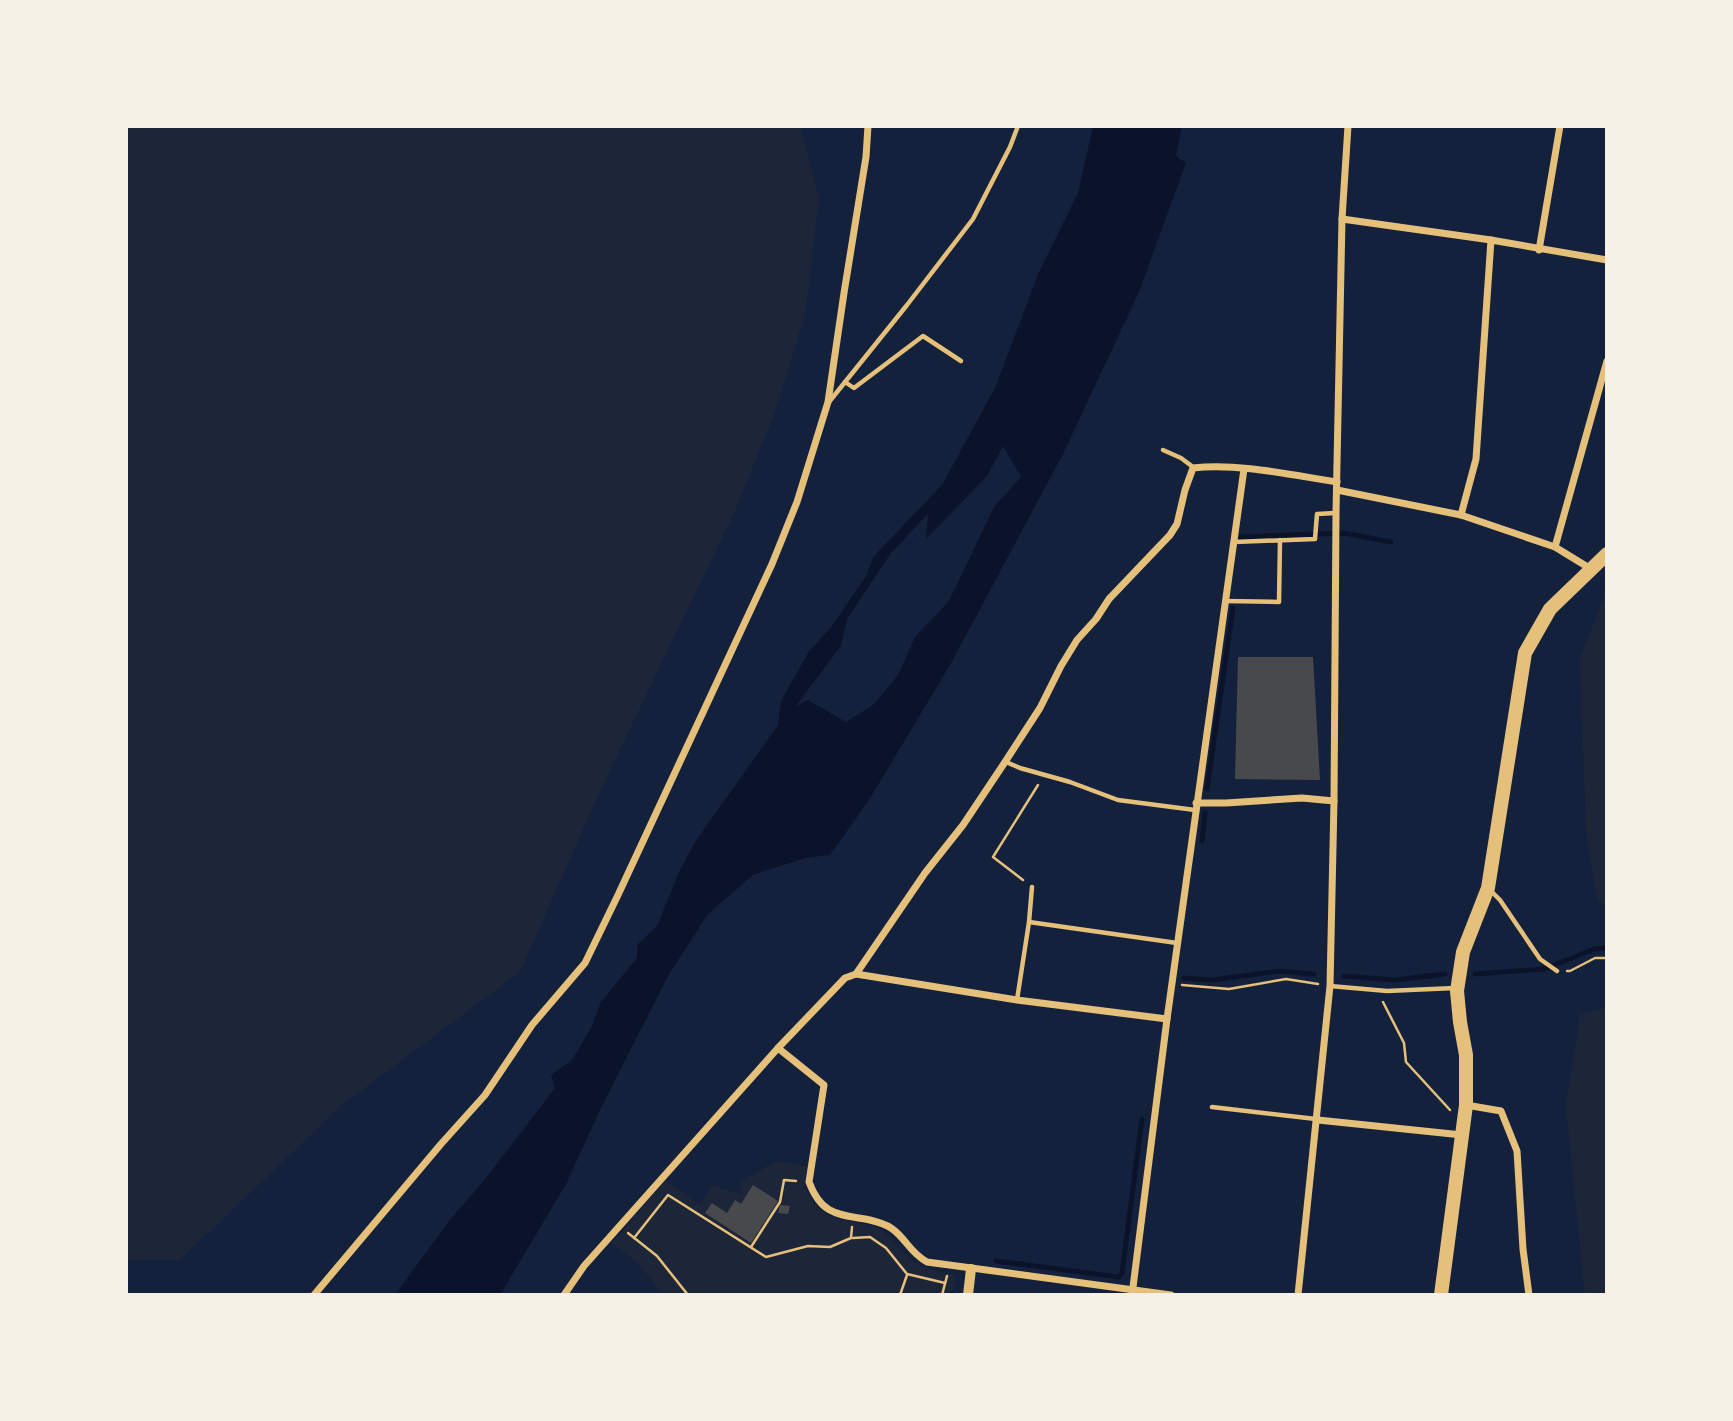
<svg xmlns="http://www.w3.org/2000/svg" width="1733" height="1421" font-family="'PT Sans Narrow',sans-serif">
  <rect width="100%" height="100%" fill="#14213d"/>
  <g fill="#1d2539">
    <path d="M126,126h674l19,73 -14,116 -31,100 -39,96 -134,278 -81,183 -179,134 -161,154h-54z"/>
    <path d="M1607,589v317l-10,-6 -11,-71 -6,-170z"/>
    <path d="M1607,1007v288h-22l-19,-188 14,-92z"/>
    <path d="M775,1161l33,5c-4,17 -6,21 5,36 19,25 39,16 63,26 16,7 24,24 37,33 12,9 27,11 41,14l1,20h-292l-25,-32 -26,-20 53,-62 35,23 13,-19 29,10 -2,-12z"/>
  </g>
  <path fill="#0b132b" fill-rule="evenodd" d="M1093,126h89l-6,30 10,7 -47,129 -77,164 -112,209 -81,135 -39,55 -25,3 -52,17 -45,39 -40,62 -67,132 -35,76 -66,111h-105l54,-74 37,-43 69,-90 -4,-13 21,-15 19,-32 10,-26 36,-44v-13l20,-19 23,-56 15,-28 83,-117 3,-24 27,-48 23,-26 34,-49 9,-22 68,-71 53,-97 44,-116 39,-79zM1003,446l18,31 -27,30 -45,94 -34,36 -17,38 -25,30 -27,17 -38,-22 -13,7 46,-61 6,-27 44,-66 37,-39 -2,25 61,-63z"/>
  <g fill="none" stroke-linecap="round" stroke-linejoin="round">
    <g stroke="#0b132b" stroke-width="5">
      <path d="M1241,537l103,-4 47,9"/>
      <path d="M1207,789l26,-181"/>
      <path d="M1202,841l3,-28"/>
      <path d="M1475,974l69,-5 50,-20 13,-1"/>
      <path d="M1344,976l51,4 50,-6"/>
      <path d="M1184,978l28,2 67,-9 35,3"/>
      <path d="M996,1261l123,16 3,-4 20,-154"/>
      <path d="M952,1295v-1"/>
    </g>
  </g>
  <g fill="#48494c">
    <path d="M1238,657h75l7,123 -85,-1z"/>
    <path d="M753,1185l25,16 -27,42 -46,-30 7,-10 15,10 8,-13 6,4z"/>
    <path d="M780,1205l10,1 -2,8 -10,-1z"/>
  </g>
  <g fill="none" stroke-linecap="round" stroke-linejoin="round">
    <g stroke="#e5c07b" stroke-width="2.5">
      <path d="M1023,880l-30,-23 45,-72"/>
      <path d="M1567,971h3l25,-13h12"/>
      <path d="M1182,985l47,4 57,-10 32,5"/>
      <path d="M1383,1002l21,41 2,19 44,48"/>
      <path d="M628,1233l29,23 31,39"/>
      <path d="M634,1238l34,-43 98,62 42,-11 22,1 21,-9 1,-11"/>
      <path d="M853,1238l17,-1 16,11 21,26 38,9"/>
      <path d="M751,1247l29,-45 4,-22 12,1"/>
      <path d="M900,1295l7,-20"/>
      <path d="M942,1295l5,-19"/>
    </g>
    <g stroke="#e5c07b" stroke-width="4.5">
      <path d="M845,382l9,6 69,-52 38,25"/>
      <path d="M829,402l78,-97 66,-86 37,-72 8,-21"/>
      <path d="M1163,450l18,8 12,9"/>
      <path d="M1234,542l81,-3 2,-25 18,-1"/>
      <path d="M1225,601l54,1 1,-62"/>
      <path d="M1006,762l14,6 50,14 48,18 77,10"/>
      <path d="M1491,891l9,9 40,59 17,12"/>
      <path d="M1029,922l148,21"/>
      <path d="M1330,986l57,5 68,-3"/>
      <path d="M1017,1000l12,-78 3,-35"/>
      <path d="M1212,1107l104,12"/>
    </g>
    <g stroke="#e5c07b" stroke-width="7">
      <path d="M1342,219l149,21 116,20"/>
      <path d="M1539,250l21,-124"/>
      <path d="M1337,490l124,25 94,32 36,22"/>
      <path d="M1461,515l15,-56 15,-219"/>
      <path d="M1555,547l52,-186"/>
      <path d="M1196,803h30l76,-5 32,3"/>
      <path d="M856,974l161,26 150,19"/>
      <path d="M778,1048l46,37 -15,97c13,34 29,32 61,38 8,2 15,4 21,8 15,10 18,24 36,34l244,33"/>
      <path d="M1466,1105l35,6 16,40 6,98 6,46"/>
      <path d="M1318,1120l144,15"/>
      <path d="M314,1295l127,-151 44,-49 47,-70 53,-62 33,-68 154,-331 25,-62 31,-100 16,-109 22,-136 2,-31"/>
      <path d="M564,1295l20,-29 194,-218 67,-70 11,-4 69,-101 38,-48 42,-63 35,-54 21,-42 16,-26 19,-21 13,-20 61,-64 7,-11 8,-34 8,-22c46,-5 98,7 144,14"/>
      <path d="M1132,1295l35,-276 77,-550"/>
      <path d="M1298,1295l32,-309 4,-185 2,-288 6,-294 6,-93"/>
    </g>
    <path stroke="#e5c07b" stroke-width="10" d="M968,1295l3,-26"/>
    <path stroke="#e5c07b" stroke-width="14" d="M1441,1295l25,-190v-50l-6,-33 -3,-31 6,-39 25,-64 37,-235 25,-44 57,-55"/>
  </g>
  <rect width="1733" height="1421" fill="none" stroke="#f6f1e7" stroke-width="256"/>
</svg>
